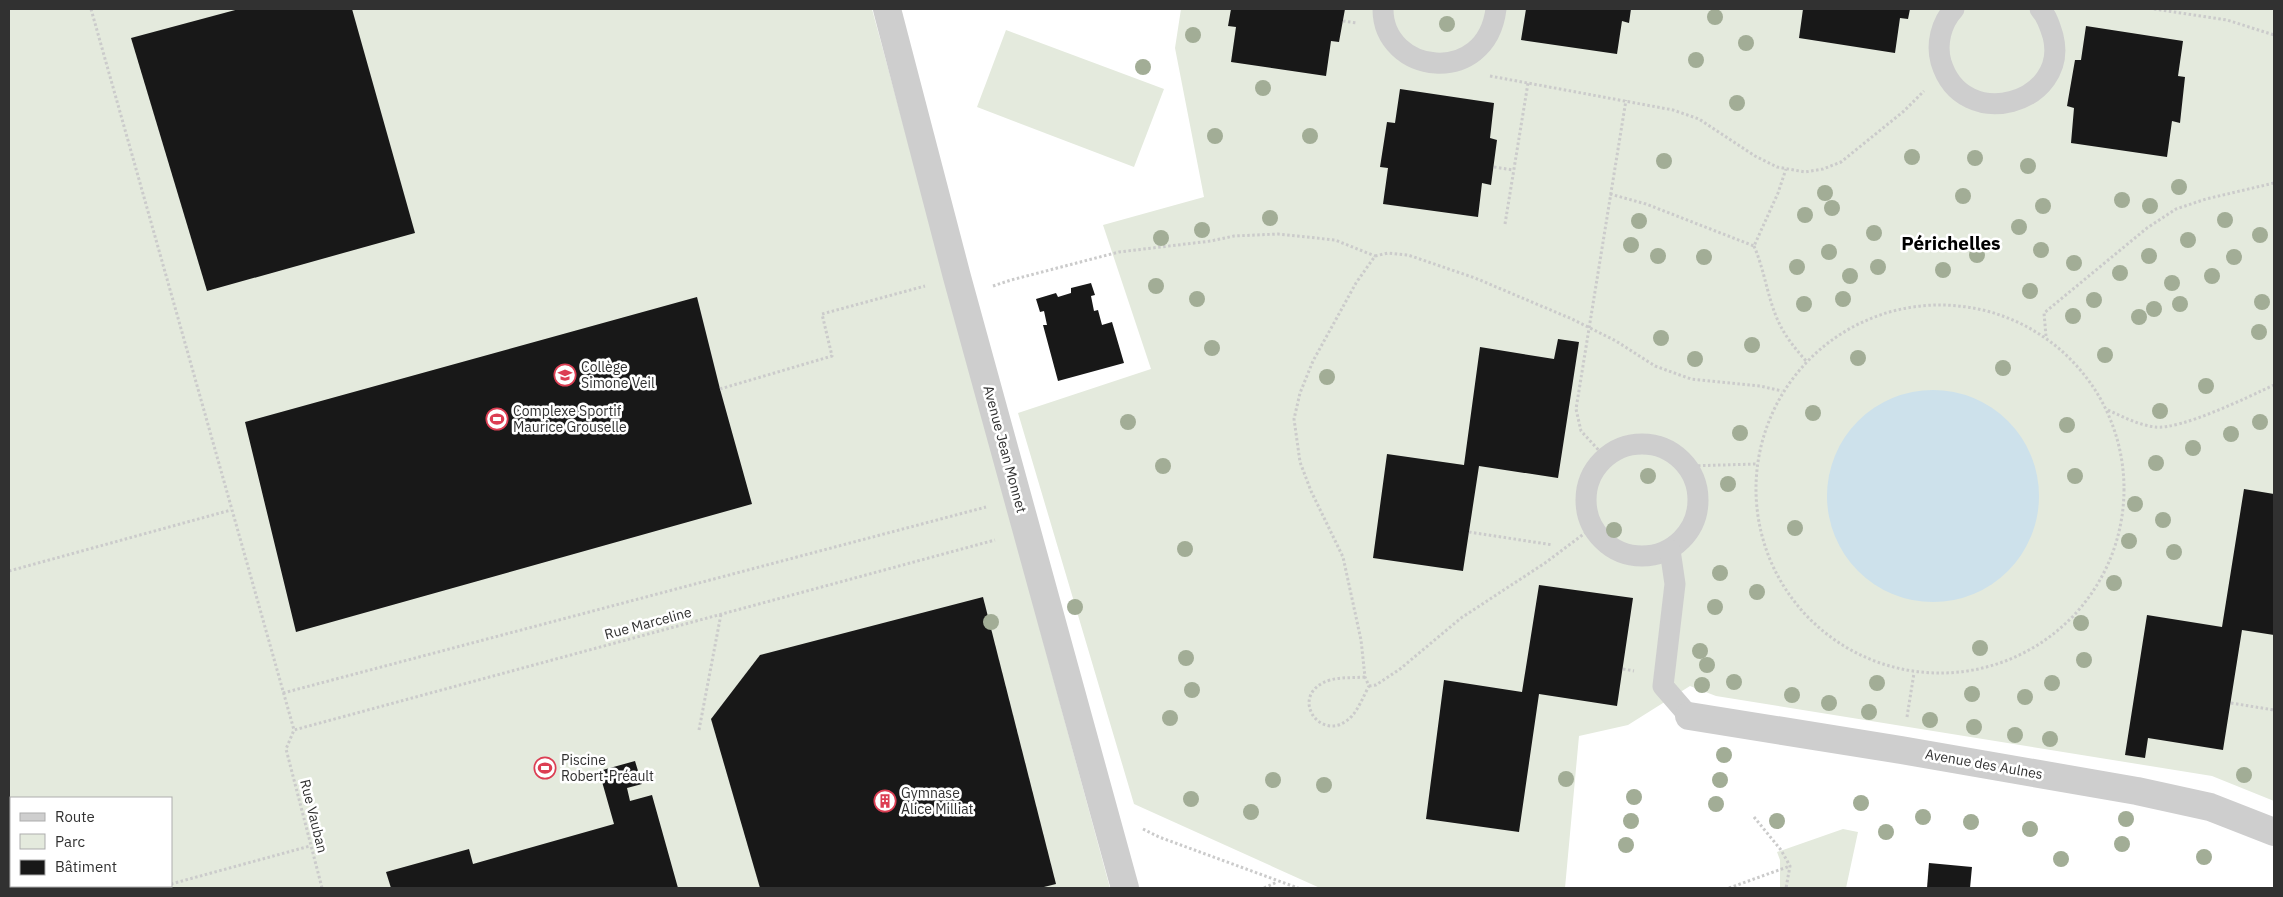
<svg xmlns="http://www.w3.org/2000/svg" width="2283" height="897" font-family="'IBM Plex Sans',sans-serif">
  <rect width="100%" height="100%" fill="#fff"/>
  <g fill="#e4eadd" fill-rule="evenodd">
    <path d="M9,9h863l238,879h-1101zM11,798h160v88h-160z"/>
    <path d="M1181,9h1093v792l-62,-25 -496,-80 -26,-10 -62,39 -49,11 -14,152h-245l-186,-84 -116,-391 133,-44 -48,-144 101,-28 -29,-149z"/>
    <path d="M1006,30l158,59 -30,78 -157,-60z"/>
    <path d="M1843,829l15,3 -12,56h-66v-28l-3,-8z"/>
  </g>
  <circle fill="#cde1eb" cx="1933" cy="496" r="106"/>
  <g fill="#181818">
    <path d="M239,9h113l63,224 -208,58 -76,-253z"/>
    <path d="M1231,9h114l-6,33 -8,-1 -5,35 -95,-14 5,-35 -8,-1z"/>
    <path d="M1526,9h105l-2,14 -7,-2 -5,33 -96,-14z"/>
    <path d="M1803,9h107l-2,10 -8,-1 -5,35 -96,-15z"/>
    <path d="M2086,26l97,15 -5,35 7,1 -5,46 -8,-2 -5,36 -96,-14 3,-35 -7,-2 8,-46h6z"/>
    <path d="M1400,89l94,14 -4,35 7,2 -6,45 -9,-2 -4,34 -95,-13 5,-36 -8,-1 7,-45 8,1z"/>
    <path d="M1091,283l4,12 -4,1 3,15 4,-1 4,15 10,-3 12,41 -66,18 -15,-56h4l-3,-14 -4,1 -4,-13 20,-6 2,4 13,-4v-5z"/>
    <path d="M697,297l23,92 32,115 -456,128 -51,-210z"/>
    <path d="M1558,339l21,3 -21,136 -79,-12 -16,105 -90,-13 14,-104 77,11 16,-118 74,12z"/>
    <path d="M2244,489l30,5v141l-32,-5 -19,120 -75,-12 -3,20 -20,-3 22,-140 75,12z"/>
    <path d="M1539,585l94,13 -16,108 -78,-12 -20,138 -93,-13 18,-139 78,12z"/>
    <path d="M983,597l73,287 -16,4h-280l-49,-169 49,-64z"/>
    <path d="M635,761l7,23 -15,4 3,13 22,-6 26,93h-287l-5,-16 83,-23 4,15 141,-40 -15,-53z"/>
    <path d="M1929,863l43,4 -2,21h-43z"/>
  </g>
  <g fill="none" stroke-linecap="round" stroke-linejoin="round">
    <g stroke="#cbcbcb" stroke-width="3" stroke-dasharray="2.5 2.5" stroke-linecap="butt">
      <path d="M91,9l203,721"/>
      <path d="M2154,9l73,11 47,15"/>
      <path d="M1343,21l14,2"/>
      <path d="M1490,76l183,34 26,9 56,37 22,11 28,5 18,-3 18,-7 63,-51 20,-20"/>
      <path d="M1494,167l19,3"/>
      <path d="M1610,194l36,10 108,42 24,-53 8,-24"/>
      <path d="M1505,224l23,-141"/>
      <path d="M1754,246c10,23 13,48 22,70 7,18 18,31 30,45"/>
      <path d="M993,286l18,-6 108,-28 92,-11 23,-5 44,-2 57,6 40,16"/>
      <circle cx="1940" cy="489" r="184"/>
      <path d="M2046,336l-2,-23 103,-85 29,-19 30,-10 68,-16"/>
      <path d="M720,389l112,-33 -10,-42 103,-28"/>
      <path d="M2108,410c15,7 31,15 47,17 26,3 93,-30 119,-42"/>
      <path d="M1605,457l-24,-26 -5,-22 50,-309"/>
      <path d="M1688,466l68,-2"/>
      <path d="M1469,532l84,13"/>
      <path d="M9,571l222,-61"/>
      <path d="M1623,669l11,2"/>
      <path d="M1365,677c-12,1 -24,0 -35,3 -45,14 -8,68 22,36 7,-8 12,-21 17,-30l-4,-9 -4,-37 -18,-83 -32,-66 -11,-29 -6,-43 6,-26 13,-32 43,-78 19,-27 13,-3 20,2 67,23 97,41 44,22 39,25 36,13 69,7 22,5"/>
      <path d="M1369,686l7,-1 24,-16 61,-51 84,-55 48,-36"/>
      <path d="M283,693l703,-186"/>
      <path d="M2231,703l43,7"/>
      <path d="M1907,717l7,-44"/>
      <path d="M699,730l22,-116"/>
      <path d="M1754,817l27,33 9,16 -4,22"/>
      <path d="M1143,829l16,8 139,51"/>
      <path d="M171,884l139,-38"/>
      <path d="M157,888l9,-2"/>
      <path d="M322,888l-36,-139 8,-19 701,-190"/>
      <path d="M1264,888l13,-6"/>
      <path d="M1729,888l61,-22"/>
    </g>
    <g stroke="#cecece" stroke-width="21">
      <path d="M1383,9c0,65 103,79 113,0"/>
      <path d="M1954,9c-13,14 -18,35 -13,53 22,73 129,41 112,-26 -3,-10 -6,-20 -13,-27"/>
      <circle cx="1642" cy="500" r="56"/>
      <path d="M1670,550l5,34 -12,102 26,30"/>
    </g>
    <g stroke="#cecece" stroke-width="28">
      <path d="M887,9l70,268 168,611"/>
      <path d="M1689,716l212,34 236,41 73,16 64,25"/>
    </g>
  </g>
  <g fill="#a2ad96">
    <circle cx="1715" cy="17" r="8"/>
    <circle cx="1447" cy="24" r="8"/>
    <circle cx="1193" cy="35" r="8"/>
    <circle cx="1746" cy="43" r="8"/>
    <circle cx="1696" cy="60" r="8"/>
    <circle cx="1143" cy="67" r="8"/>
    <circle cx="1263" cy="88" r="8"/>
    <circle cx="1737" cy="103" r="8"/>
    <circle cx="1215" cy="136" r="8"/>
    <circle cx="1310" cy="136" r="8"/>
    <circle cx="1912" cy="157" r="8"/>
    <circle cx="1975" cy="158" r="8"/>
    <circle cx="1664" cy="161" r="8"/>
    <circle cx="2028" cy="166" r="8"/>
    <circle cx="2179" cy="187" r="8"/>
    <circle cx="1825" cy="193" r="8"/>
    <circle cx="1963" cy="196" r="8"/>
    <circle cx="2122" cy="200" r="8"/>
    <circle cx="2043" cy="206" r="8"/>
    <circle cx="2150" cy="206" r="8"/>
    <circle cx="1832" cy="208" r="8"/>
    <circle cx="1805" cy="215" r="8"/>
    <circle cx="1270" cy="218" r="8"/>
    <circle cx="2225" cy="220" r="8"/>
    <circle cx="1639" cy="221" r="8"/>
    <circle cx="2019" cy="227" r="8"/>
    <circle cx="1202" cy="230" r="8"/>
    <circle cx="1874" cy="233" r="8"/>
    <circle cx="2260" cy="235" r="8"/>
    <circle cx="1161" cy="238" r="8"/>
    <circle cx="2188" cy="240" r="8"/>
    <circle cx="1631" cy="245" r="8"/>
    <circle cx="2041" cy="250" r="8"/>
    <circle cx="1829" cy="252" r="8"/>
    <circle cx="1977" cy="255" r="8"/>
    <circle cx="1658" cy="256" r="8"/>
    <circle cx="2149" cy="256" r="8"/>
    <circle cx="1704" cy="257" r="8"/>
    <circle cx="2234" cy="257" r="8"/>
    <circle cx="2074" cy="263" r="8"/>
    <circle cx="1797" cy="267" r="8"/>
    <circle cx="1878" cy="267" r="8"/>
    <circle cx="1943" cy="270" r="8"/>
    <circle cx="2120" cy="273" r="8"/>
    <circle cx="1850" cy="276" r="8"/>
    <circle cx="2212" cy="276" r="8"/>
    <circle cx="2172" cy="283" r="8"/>
    <circle cx="1156" cy="286" r="8"/>
    <circle cx="2030" cy="291" r="8"/>
    <circle cx="1197" cy="299" r="8"/>
    <circle cx="1843" cy="299" r="8"/>
    <circle cx="2094" cy="300" r="8"/>
    <circle cx="2262" cy="302" r="8"/>
    <circle cx="1804" cy="304" r="8"/>
    <circle cx="2180" cy="304" r="8"/>
    <circle cx="2154" cy="309" r="8"/>
    <circle cx="2073" cy="316" r="8"/>
    <circle cx="2139" cy="317" r="8"/>
    <circle cx="2259" cy="332" r="8"/>
    <circle cx="1661" cy="338" r="8"/>
    <circle cx="1752" cy="345" r="8"/>
    <circle cx="1212" cy="348" r="8"/>
    <circle cx="2105" cy="355" r="8"/>
    <circle cx="1858" cy="358" r="8"/>
    <circle cx="1695" cy="359" r="8"/>
    <circle cx="2003" cy="368" r="8"/>
    <circle cx="1327" cy="377" r="8"/>
    <circle cx="2206" cy="386" r="8"/>
    <circle cx="2160" cy="411" r="8"/>
    <circle cx="1813" cy="413" r="8"/>
    <circle cx="1128" cy="422" r="8"/>
    <circle cx="2260" cy="422" r="8"/>
    <circle cx="2067" cy="425" r="8"/>
    <circle cx="1740" cy="433" r="8"/>
    <circle cx="2231" cy="434" r="8"/>
    <circle cx="2193" cy="448" r="8"/>
    <circle cx="2156" cy="463" r="8"/>
    <circle cx="1163" cy="466" r="8"/>
    <circle cx="1648" cy="476" r="8"/>
    <circle cx="2075" cy="476" r="8"/>
    <circle cx="1728" cy="484" r="8"/>
    <circle cx="2135" cy="504" r="8"/>
    <circle cx="2163" cy="520" r="8"/>
    <circle cx="1795" cy="528" r="8"/>
    <circle cx="1614" cy="530" r="8"/>
    <circle cx="2129" cy="541" r="8"/>
    <circle cx="1185" cy="549" r="8"/>
    <circle cx="2174" cy="552" r="8"/>
    <circle cx="1720" cy="573" r="8"/>
    <circle cx="2114" cy="583" r="8"/>
    <circle cx="1757" cy="592" r="8"/>
    <circle cx="1075" cy="607" r="8"/>
    <circle cx="1715" cy="607" r="8"/>
    <circle cx="991" cy="622" r="8"/>
    <circle cx="2081" cy="623" r="8"/>
    <circle cx="1980" cy="648" r="8"/>
    <circle cx="1700" cy="651" r="8"/>
    <circle cx="1186" cy="658" r="8"/>
    <circle cx="2084" cy="660" r="8"/>
    <circle cx="1707" cy="665" r="8"/>
    <circle cx="1734" cy="682" r="8"/>
    <circle cx="1877" cy="683" r="8"/>
    <circle cx="2052" cy="683" r="8"/>
    <circle cx="1702" cy="685" r="8"/>
    <circle cx="1192" cy="690" r="8"/>
    <circle cx="1972" cy="694" r="8"/>
    <circle cx="1792" cy="695" r="8"/>
    <circle cx="2025" cy="697" r="8"/>
    <circle cx="1829" cy="703" r="8"/>
    <circle cx="1869" cy="712" r="8"/>
    <circle cx="1170" cy="718" r="8"/>
    <circle cx="1930" cy="720" r="8"/>
    <circle cx="1974" cy="727" r="8"/>
    <circle cx="2015" cy="735" r="8"/>
    <circle cx="2050" cy="739" r="8"/>
    <circle cx="1724" cy="755" r="8"/>
    <circle cx="2244" cy="775" r="8"/>
    <circle cx="1566" cy="779" r="8"/>
    <circle cx="1273" cy="780" r="8"/>
    <circle cx="1720" cy="780" r="8"/>
    <circle cx="1324" cy="785" r="8"/>
    <circle cx="1634" cy="797" r="8"/>
    <circle cx="1191" cy="799" r="8"/>
    <circle cx="1861" cy="803" r="8"/>
    <circle cx="1716" cy="804" r="8"/>
    <circle cx="1251" cy="812" r="8"/>
    <circle cx="1923" cy="817" r="8"/>
    <circle cx="2126" cy="819" r="8"/>
    <circle cx="1631" cy="821" r="8"/>
    <circle cx="1777" cy="821" r="8"/>
    <circle cx="1971" cy="822" r="8"/>
    <circle cx="2030" cy="829" r="8"/>
    <circle cx="1886" cy="832" r="8"/>
    <circle cx="2122" cy="844" r="8"/>
    <circle cx="1626" cy="845" r="8"/>
    <circle cx="2204" cy="857" r="8"/>
    <circle cx="2061" cy="859" r="8"/>
  </g>
  <defs>
    <g id="school-ring" transform="scale(1.125)"><circle r="9.5" fill="#fff" stroke="#dc3e53" stroke-width="1.5"/><path d="M0-5L7-2L0 1L-7-2ZM-4 1L0 2.5L4 1V4Q0 6-4 4Z" fill="#dc3e53"/></g>
    <g id="stadium-ring" transform="scale(1.125)"><circle r="9.5" fill="#fff" stroke="#dc3e53" stroke-width="1.5"/><path d="M0-5a6.5 5 0 1 0 0 10a6.5 5 0 1 0 0-10ZM-3.5-1.8h7v3.6h-7Z" fill="#dc3e53"/></g>
    <g id="building-ring" transform="scale(1.125)"><circle r="9.5" fill="#fff" stroke="#dc3e53" stroke-width="1.5"/><path d="M-4-6H4V6H1V3H-1V6H-4ZM-2.5-4.3h1.7v1.8h-1.7ZM.8-4.3h1.7v1.8H.8ZM-2.5-1h1.7V.8h-1.7ZM.8-1h1.7V.8H.8Z" fill="#dc3e53"/></g>
  </defs>
  <g fill-rule="evenodd">
    <use href="#school-ring" x="565" y="375"/>
    <use href="#stadium-ring" x="497" y="419"/>
    <use href="#stadium-ring" x="545" y="768"/>
    <use href="#building-ring" x="885" y="801"/>
  </g>
  <g text-anchor="middle" stroke-width="5" stroke-linejoin="round" paint-order="stroke">
    <g font-size="14" fill="#313131" stroke="#fff" text-anchor="start">
      <text x="581" y="372">Collège<tspan x="581" dy="16">Simone Veil</tspan></text>
      <text x="513" y="416">Complexe Sportif<tspan x="513" dy="16">Maurice Grouselle</tspan></text>
      <text x="561" y="765">Piscine<tspan x="561" dy="16">Robert-Préault</tspan></text>
      <text x="901" y="798">Gymnase<tspan x="901" dy="16">Alice Milliat</tspan></text>
    </g>
    <g font-size="14" fill="#313131" stroke="#fff">
      <text transform="translate(1005 449) rotate(75)" y="5">Avenue Jean Monnet</text>
      <text transform="translate(648 623) rotate(-15)" y="5">Rue Marceline</text>
      <text transform="translate(1984 764) rotate(10)" y="5">Avenue des Aulnes</text>
      <text transform="translate(314 816) rotate(76)" y="5">Rue Vauban</text>
    </g>
    <g font-size="19" font-weight="bold" fill="#000" stroke="#fff">
      <text x="1951" y="250">Périchelles</text>
    </g>
  </g>
  <rect width="2283" height="897" fill="none" stroke="#313131" stroke-width="20"/>
  <rect x="10" y="797" width="162" height="90" fill="#ffffff" stroke="#adadad"/>
  <rect x="20" y="813" width="25" height="8" fill="#cecece" stroke="#adadad"/>
  <text x="55" y="822" font-size="15" fill="#313131">Route</text>
  <rect x="20" y="834" width="25" height="15" fill="#e4eadd" stroke="#adadad"/>
  <text x="55" y="847" font-size="15" fill="#313131">Parc</text>
  <rect x="20" y="860" width="25" height="15" fill="#181818" stroke="#adadad"/>
  <text x="55" y="872" font-size="15" fill="#313131">Bâtiment</text>
</svg>
